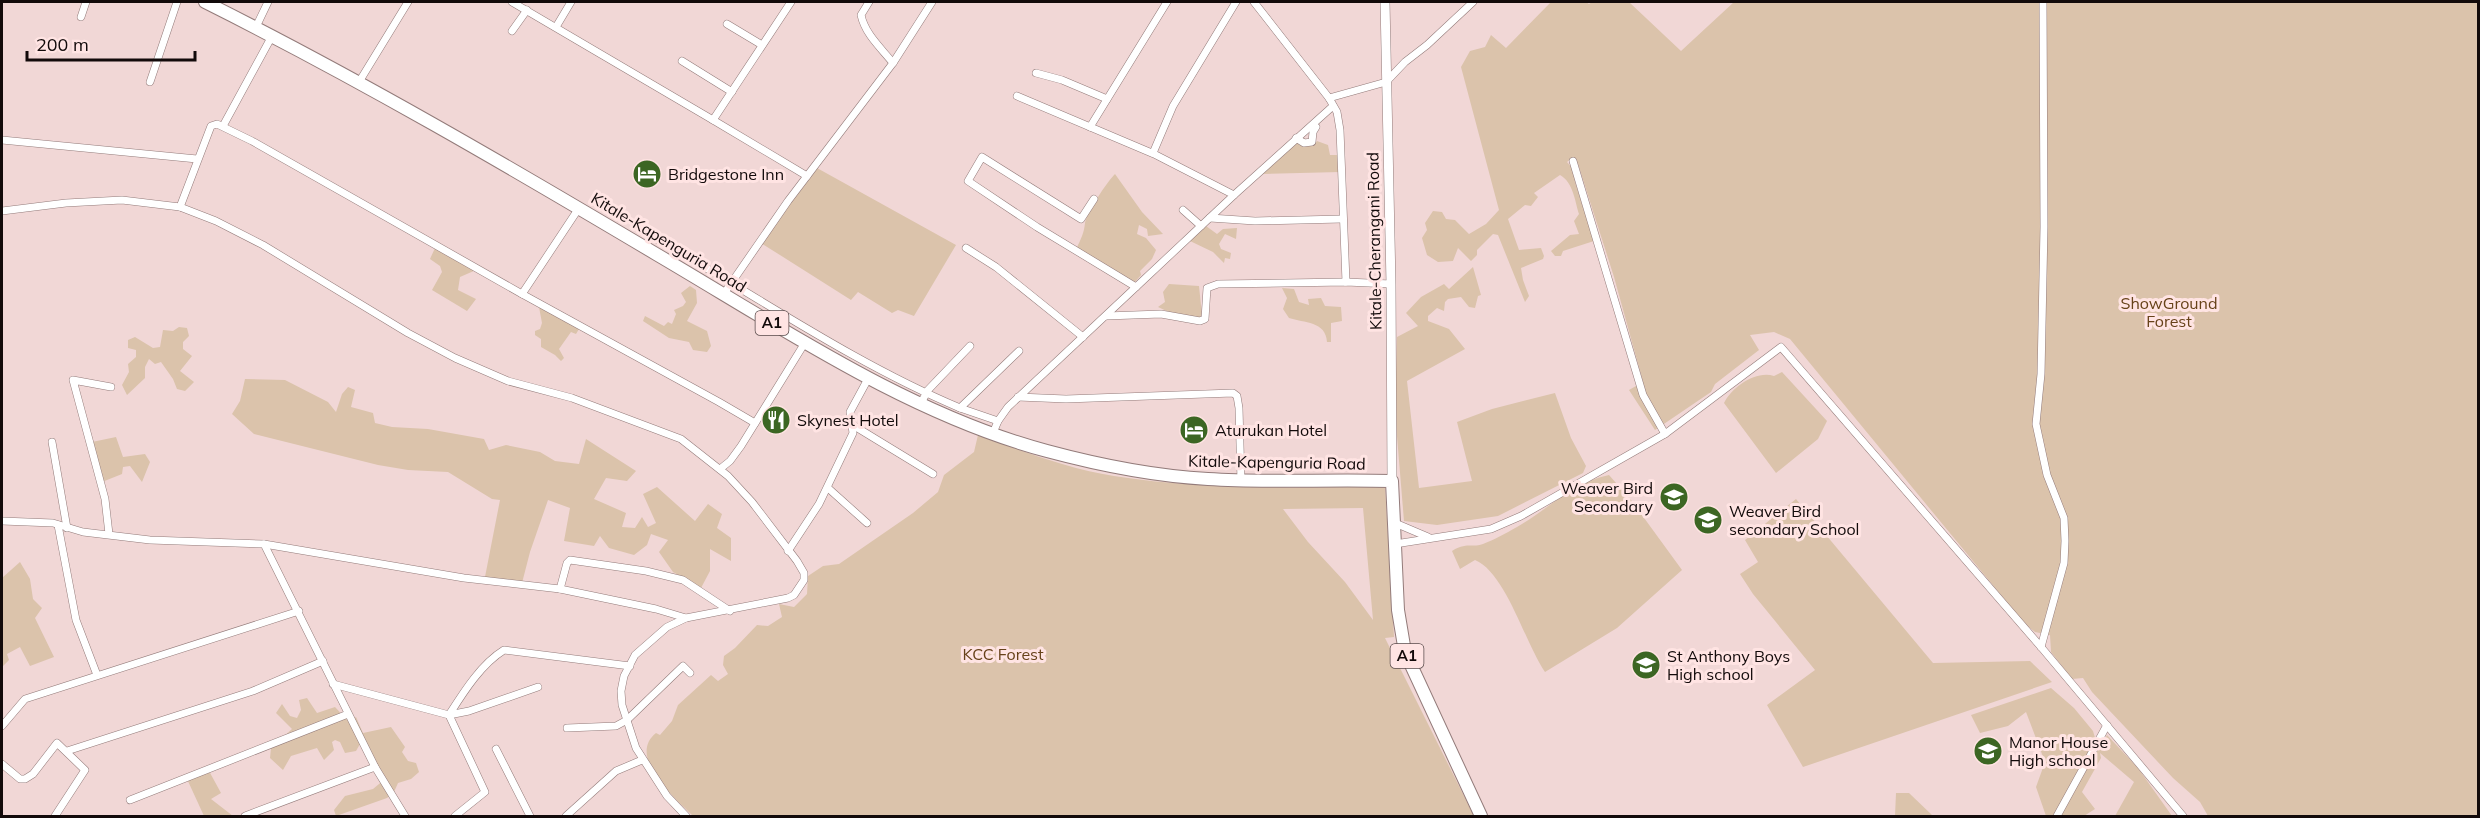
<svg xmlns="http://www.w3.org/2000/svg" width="2480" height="818" font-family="Mulish,sans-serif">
  <rect width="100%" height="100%" fill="#f1d7d6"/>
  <g fill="#dbc3ab" fill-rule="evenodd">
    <path d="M1551,2h35l3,2 3,-2h37l52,49 53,-49h744v814h-270l-8,-14 -27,-24 -81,-86 -9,-14 -11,1 -21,-27 -1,-17 -15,-3 -11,-9 -234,-284 -16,-7 -24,3 9,15 -44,34 -4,8 -56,38 -26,-40 14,-8 -29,-105 -36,-113 -5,-7 -6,5 7,8 1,12 19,59 -31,10 -2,5h-6l-4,-5 19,-16 9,-1 -5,-13 5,-7c-4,-13 -6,-32 -19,-39l-26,18 4,4 -7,9 -6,-1 -17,14 11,31 22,-2 3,8 -1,3 -22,9 2,12 6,16 -4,6 -27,-67 -5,-1 -16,16v5l-6,6 -13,-13 -5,13 -15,1 -11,-7 -5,-17 5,-8 -2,-7 8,-12 9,1 4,7 9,1 14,14 17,-10 13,-14 -38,-143 9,-16 15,-4 6,-12 15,13z"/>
    <path d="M1317,141l11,4 2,10h8l2,17 -78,2 34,-32 17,4z"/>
    <path d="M817,168l139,77 -42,71 -16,-6 -6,3 -34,-21 -7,8 -90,-57z"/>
    <path d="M1115,174l27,38 21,22 -15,2 -1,-7 -8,-4 -2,9 9,4 10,12 -4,9 -12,12 1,4 -7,8 -58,-34c5,-10 8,-16 9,-26 2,-11 22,-41 30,-49z"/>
    <path d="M1206,226l11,8 6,-5 14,-1 -1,11 -11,-5 -6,10 2,5 10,4 -1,6 -5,-1 -1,5 -11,-11 -23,-11z"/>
    <path d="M435,248l41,22 -16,7 -2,13 18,9 -9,12 -35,-21 10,-18 -2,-6 -10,-7z"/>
    <path d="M1473,267l8,28 -3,1 -3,12 -6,-1 -8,-10 -13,2 -3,3 -1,9 -7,-3 -9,8v5l21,8 16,20 -58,32 12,107 53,-7 -15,-59 35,-13 63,-16 16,45 15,28 -3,7 -85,43 -61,9 -33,-4 -9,-109 2,-75 21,-11 -12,-13 15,-16 23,-13 5,5z"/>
    <path d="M1169,284l30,2 3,29 -4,3 -25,-4 -15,-7 7,-5 -2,-10z"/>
    <path d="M690,286l6,4 1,13 -10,18 20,10 4,15 -4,6 -14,-2 -4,-8 -20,-4 -26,-17 2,-5 19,10 4,-4 4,2 4,-10 -2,-4 9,-4 3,-4 -5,-9z"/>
    <path d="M1282,288l12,1 5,13 10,3 -1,-6 13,-1 4,8 16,1 1,14 -11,2v19h-4c-1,-21 -23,-19 -38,-24l-6,-9 4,-11z"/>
    <path d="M539,307l40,22 -3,5 -5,-2 -12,17 5,9 -3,3 -6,-6 -14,-8v-8l-6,-4v-4l5,-2 2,-6z"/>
    <path d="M179,327l8,1 2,8 -6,6v7l9,7 -12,15 14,11 -9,9 -8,-2 -4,-10 -12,-17 -6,2 -6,-5 -4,8v11l-18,17 -5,-10 7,-13 -1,-8 8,-7v-7l-8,-2v-8l7,-3 18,11 7,-1 3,-17 10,1z"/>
    <path d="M1782,372l45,49 -9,18 -42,34 -52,-70c8,-16 32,-33 50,-27z"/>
    <path d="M245,379l40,1 43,22 8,10 6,-18 6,-7 7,3 -4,17 22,6 2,10 17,4 36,2 56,10 5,11 17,-5 34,7 15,9 24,3 7,-25 50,32 -9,10 -21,-3 -12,21 32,14 -4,14 13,1 7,-11 6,10 8,-4 -13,-29 14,-7 38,34 13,-17 14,10 -5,14 14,10v23l-21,-12v22l-9,17 -28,-16 -14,-20 9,-12 -17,-6 -4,11 -13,10 -25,-7 -9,-12 -6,10 -30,-5 6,-33 -22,-8 -18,52 -8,31 -37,-6 15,-77 -8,-1 -44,-27 -40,-2 -30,-5 -124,-31 -22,-20 8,-13z"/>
    <path d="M978,435c44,16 90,34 136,41 90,14 181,12 271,10l9,151 -9,1 89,178h-781c-17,-17 -67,-59 -37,-83l4,2 12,-14 6,-16 33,-30 7,6 10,-7 -5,-9 1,-9 11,-8 22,-23 11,1 14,-9 -3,-13 15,3 13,-13 1,-18 15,-10 16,-2 74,-51 25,-21 6,-17 30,-23zM1363,508l10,112 -28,-38 -37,-40 -25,-33z"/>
    <path d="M116,437l7,20 22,-3 5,8 -8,20 -12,-16 -7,1 -1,7 -20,8 -10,-40z"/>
    <path d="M1609,475l22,25 51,70 -65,58 -72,44c-20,-29 -39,-99 -70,-112l-15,9 -8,-18c15,-9 19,-3 31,-7 11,-4 23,-11 34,-17 32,-18 54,-44 92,-52z"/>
    <path d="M1796,499l137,164 97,-2 22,21 -249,85 -36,-62 48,-35 -62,-76 -13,-20 18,-12 -13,-22z"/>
    <path d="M20,562l10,17 3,20 9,9 -7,10 19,39 -24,9 -10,-19 -13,7 2,6 -7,7v-89z"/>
    <path d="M2051,688l23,20 19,23 6,20 8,-16 31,33 34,48h-57l19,-34 -34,-29 1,5 -19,34 13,17 -11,7h-38l-10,-29 9,-25 -19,-50 -18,14 -28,7 -9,-18z"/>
    <path d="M307,698l10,15 18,-6 14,15 7,-5 7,16 28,-6 14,20 -3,5 6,9 8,2 3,9 -8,7 -13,4 -4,9 -7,6 -51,18 -2,-6 11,-14 28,-7 12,-10 -25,-35 -4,7 -11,2 -5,-11 -5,-2 -3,2 2,8 -10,10 -7,-12 -26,8 -8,14 -13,-12 1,-10 21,-19 -16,-16 6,-9 8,12 7,2 4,-8 -2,-10z"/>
    <path d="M209,771l12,22 -10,6 22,17h-29l-17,-37z"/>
    <path d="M1896,793h13l24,23h-38z"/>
  </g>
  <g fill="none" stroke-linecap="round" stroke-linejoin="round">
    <g stroke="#937b7a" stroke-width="8">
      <g id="street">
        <path d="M512,2l201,118 78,-118"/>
        <path d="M869,2l-8,13c4,19 20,33 32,48"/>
        <path d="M1254,2l75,96 8,14 3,18 6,152"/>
        <path d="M81,17l5,-15"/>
        <path d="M727,24l35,21"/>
        <path d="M256,27l12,-25"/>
        <path d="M556,27l15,-25"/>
        <path d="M512,31l15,-21"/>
        <path d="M682,61l50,31"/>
        <path d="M1036,73l26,7 45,19"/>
        <path d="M150,82l27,-80"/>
        <path d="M359,82l49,-80"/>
        <path d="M1017,96l137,58 80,41 -33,31 -18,-16"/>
        <path d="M1329,98l57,-16 19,-20 22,-17 46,-43"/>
        <path d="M713,120l94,56"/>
        <path d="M223,126l49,-90"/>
        <path d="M1090,127l77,-125"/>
        <path d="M1296,138l8,5 8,-1 1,-10 3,-5"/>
        <path d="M2,140l195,19"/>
        <path d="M1153,153l20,-47 63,-104"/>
        <path d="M1573,161l70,234 22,39"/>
        <path d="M1234,195l99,-89"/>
        <path d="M180,207l31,-81 6,-2 35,17 270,153 57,-86"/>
        <path d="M2,211l64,-8 56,-3 58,7 36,14 47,24 145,88 47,25 53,23 64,17 109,41 47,37 24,26 45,59 7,12v7l-10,15 -6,3 -102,20 -19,9 -32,28 -11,21 -3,15 1,14 14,43 31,48 19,20"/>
        <path d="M1210,218l45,3 87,-2"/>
        <path d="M653,237c101,57 198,125 307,171"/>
        <path d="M966,248l30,19 87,70"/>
        <path d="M1136,287l65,-61"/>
        <path d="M522,294l197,108 36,21"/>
        <path d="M723,295l65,-94 105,-138 39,-61"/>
        <path d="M1106,316l55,-2 39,7 5,-2 2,-31 11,-4 128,-2 45,2"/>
        <path d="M1018,397l48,2 167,-6 4,3 2,12 2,73"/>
        <path d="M921,403l7,-13 42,-44"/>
        <path d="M998,421l-38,-13 59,-57"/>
        <path d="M851,424l82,50"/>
        <path d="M993,433l5,-12 10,-14 128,-120 -99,-60 -69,-46 14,-24 99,62 13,-20"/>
        <path d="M52,442l15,86"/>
        <path d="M720,469l10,-8 11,-15 65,-105"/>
        <path d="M828,488l39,35"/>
        <path d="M2,521l51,2 30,9 67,8 114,4 111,223 30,49"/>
        <path d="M1395,523l33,14"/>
        <path d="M58,525l18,95 21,55"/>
        <path d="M109,534l-4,-35 -32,-119 38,7"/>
        <path d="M264,544l200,34 96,11 96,20 30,9"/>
        <path d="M1395,544l96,-15 30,-13 144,-82 116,-87 260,300 142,169"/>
        <path d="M788,551l31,-47 34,-71 -3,-21 19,-35"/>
        <path d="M560,589l7,-26 3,-3 76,11 37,9 47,31"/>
        <path d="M2041,647l23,-84 1,-22 -1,-23 -17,-43 -11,-51 5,-50 3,-147 -1,-225"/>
        <path d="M333,684l116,31 20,-4 69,-24"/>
        <path d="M449,715c14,-22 32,-51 55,-65l126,16"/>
        <path d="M449,715l36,77 -30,24"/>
        <path d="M2,726l23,-27 274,-88"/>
        <path d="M567,728l49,-2 11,-6 56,-54 7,7"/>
        <path d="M496,749l34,67"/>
        <path d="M67,751l186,-60 70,-30"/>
        <path d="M2,764l18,15h5l8,-5 24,-31 28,27 -30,46"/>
        <path d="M130,800l218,-86"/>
        <path d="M245,816l130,-49"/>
        <path d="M566,816l50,-45 26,-11"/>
        <path d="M2057,816l50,-91"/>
      </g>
    </g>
    <g stroke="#937b7a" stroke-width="10">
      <path id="secondary" d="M1385,2l6,282 1,197"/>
    </g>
    <g stroke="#937b7a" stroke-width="14">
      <path id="highway" d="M205,2c154,77 303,164 451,252 123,72 252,160 391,197 52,14 107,25 161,28 61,4 122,0 184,2l6,129 7,42 76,164"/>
    </g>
    <use href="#street" stroke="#fff" stroke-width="7"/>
    <use href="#secondary" stroke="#fff" stroke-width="9"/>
    <use href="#highway" stroke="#fff" stroke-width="12"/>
  </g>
  <defs>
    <g id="hotel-disc" transform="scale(1.5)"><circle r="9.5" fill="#3c6623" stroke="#ffe4e3"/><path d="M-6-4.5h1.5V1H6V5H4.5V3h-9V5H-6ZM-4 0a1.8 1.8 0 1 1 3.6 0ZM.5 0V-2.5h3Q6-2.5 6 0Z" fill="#fff"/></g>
    <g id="restaurant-disc" transform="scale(1.5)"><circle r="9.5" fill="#3c6623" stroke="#ffe4e3"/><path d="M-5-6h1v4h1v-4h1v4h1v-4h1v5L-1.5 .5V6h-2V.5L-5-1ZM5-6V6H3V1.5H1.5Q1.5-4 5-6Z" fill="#fff"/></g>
    <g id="school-disc" transform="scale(1.5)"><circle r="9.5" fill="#3c6623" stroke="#ffe4e3"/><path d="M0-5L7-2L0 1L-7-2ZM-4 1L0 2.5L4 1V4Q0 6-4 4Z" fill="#fff"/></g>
  </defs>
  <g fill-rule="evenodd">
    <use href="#hotel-disc" x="647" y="174"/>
    <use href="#restaurant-disc" x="776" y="420"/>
    <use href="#hotel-disc" x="1194" y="430"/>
    <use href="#school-disc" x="1674" y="497"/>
    <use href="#school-disc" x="1708" y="520"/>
    <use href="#school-disc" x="1646" y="665"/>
    <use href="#school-disc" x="1988" y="751"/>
  </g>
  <g text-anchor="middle" stroke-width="6" stroke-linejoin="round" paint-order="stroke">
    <g fill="#ffe4e3" stroke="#594b4b" stroke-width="1.5">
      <rect x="755.5" y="311" width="33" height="24" rx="4.5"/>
      <rect x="1390.5" y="644" width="33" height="24" rx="4.5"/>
    </g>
    <g font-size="15" font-weight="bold" fill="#120a0a">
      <text x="772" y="328">A1</text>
      <text x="1407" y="661">A1</text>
    </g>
    <g font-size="16" fill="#120a0a" stroke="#ffe4e3" text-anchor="start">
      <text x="668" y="180">Bridgestone Inn</text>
      <text x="797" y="426">Skynest Hotel</text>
      <text x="1215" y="436">Aturukan Hotel</text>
      <text x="1653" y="494" text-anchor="end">Weaver Bird<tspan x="1653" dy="18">Secondary</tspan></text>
      <text x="1729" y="517">Weaver Bird<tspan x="1729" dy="18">secondary School</tspan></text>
      <text x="1667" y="662">St Anthony Boys<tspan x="1667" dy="18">High school</tspan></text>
      <text x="2009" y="748">Manor House<tspan x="2009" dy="18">High school</tspan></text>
    </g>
    <g font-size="16" fill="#120a0a" stroke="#ffe4e3">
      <text transform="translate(1374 241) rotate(-91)" y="6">Kitale-Cherangani Road</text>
      <text transform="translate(669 242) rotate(31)" y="6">Kitale-Kapenguria Road</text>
      <text transform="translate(1277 462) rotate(1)" y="6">Kitale-Kapenguria Road</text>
    </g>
    <g font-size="16" fill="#674219" stroke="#ffe4e3">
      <text x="2169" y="309">ShowGround<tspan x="2169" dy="18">Forest</tspan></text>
      <text x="1003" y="660">KCC Forest</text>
    </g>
  </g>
  <rect width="2480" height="818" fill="none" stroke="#120a0a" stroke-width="6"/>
  <path d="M27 51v9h168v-9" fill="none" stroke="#120a0a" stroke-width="3"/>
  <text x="36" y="51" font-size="18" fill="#120a0a" stroke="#ffe4e3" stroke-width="4.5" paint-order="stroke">200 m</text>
</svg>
